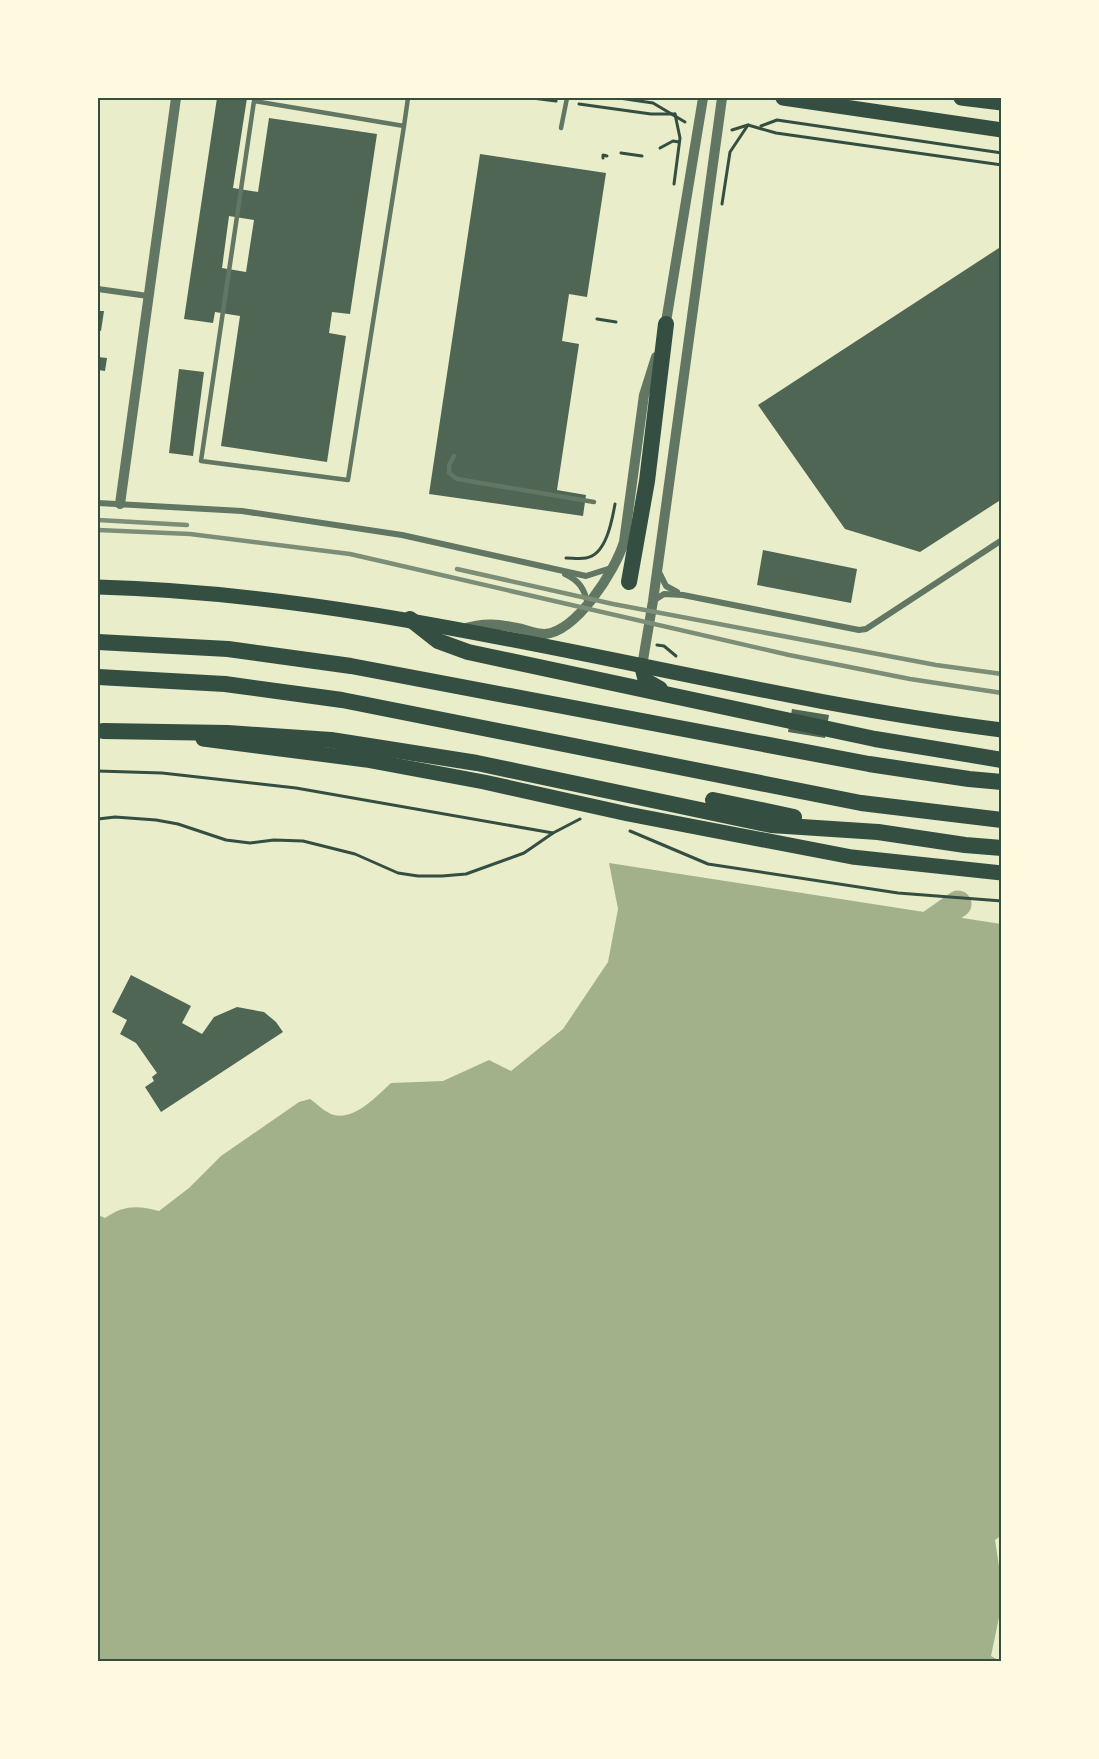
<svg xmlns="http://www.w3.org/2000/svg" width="1099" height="1759" font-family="'Source Sans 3',sans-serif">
  <rect width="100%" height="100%" fill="#e9edc9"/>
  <path fill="#a3b18a" d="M609,863l392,61 1,611 -7,5 6,39 1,24 -11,53 9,5h-902v-446l7,3c18,-13 33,-13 54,-7l30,-23 32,-32 78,-54 11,-3c7,5 16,14 24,16 21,5 43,-19 57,-32l52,-2 46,-21 22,11 52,-42 45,-67 10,-53z"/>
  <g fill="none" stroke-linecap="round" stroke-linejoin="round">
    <path stroke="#a3b18a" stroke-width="27" d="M914,935l44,-31"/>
  </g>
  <g fill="#4f6655" fill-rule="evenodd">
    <path d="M217,98h30l-14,90 25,4 11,-74 108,16 -27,180 -18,-2 -3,21 17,3 -19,126 -106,-16 19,-130 -25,-4 -2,11 -29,-4zM229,216l25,4 -8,52 -24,-4z"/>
    <path d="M480,154l126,19 -19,124 -18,-3 -7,47 17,3 -22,146 29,5 -3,21 -154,-22z"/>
    <path d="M1002,246v253l-82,53 -75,-23 -87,-124z"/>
    <path d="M98,311h6l-3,20 -3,-1z"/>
    <path d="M98,357l9,1 -2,13 -7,-1z"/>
    <path d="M179,369l25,3 -11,84 -24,-3z"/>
    <path d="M763,550l94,19 -6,34 -94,-18z"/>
    <path d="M792,709l37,6 -4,23 -37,-6z"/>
    <path d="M131,975l60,31 -9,17 20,11 12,-17 23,-10 27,5 12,10 7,10 -122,80 -16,-25 9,-6 -2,-4 5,-4 -21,-30 -16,-9 7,-14 -15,-8z"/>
  </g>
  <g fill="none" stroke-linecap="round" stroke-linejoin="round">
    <g stroke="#344e41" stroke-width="3">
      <path d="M532,98l24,3"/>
      <path d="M619,98l34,5 32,19"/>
      <path d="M579,104l72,10h24"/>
      <path d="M761,126l16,-6 225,33"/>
      <path d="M732,130l16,-5 28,8 226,32"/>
      <path d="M660,148l13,-7 6,1"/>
      <path d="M621,153l21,3"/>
      <path d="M603,158v-3l4,1"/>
      <path d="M674,184l6,-46 -5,-24"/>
      <path d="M722,204l8,-52 18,-27"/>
      <path d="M597,319l19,3"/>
      <path d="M566,558c6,0 14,1 20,0 20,-3 26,-37 29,-54"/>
      <path d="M657,645l7,1 12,10"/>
      <path d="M98,771l64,2 134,15 257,45"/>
      <path d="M98,819l17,-2 41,3 22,4 48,16 24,3 24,-3 29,1 52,13 43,19 20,3h24l24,-2 58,-21 29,-20 27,-14"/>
      <path d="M630,831l78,33 190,29 104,8"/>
    </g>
    <g stroke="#617663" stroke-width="4.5">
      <path d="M404,126l-150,-25 -53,360 147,19 56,-354 4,-28"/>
      <path d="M561,128l6,-30"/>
      <path d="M454,456l-5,9v8l8,6 137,23"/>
    </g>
    <g stroke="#617663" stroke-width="6">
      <path d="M98,289l50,7"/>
      <path d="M98,503l144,8 160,24 184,41 25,-8"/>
      <path d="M659,572l7,14 11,6"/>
      <path d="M565,574c15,7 19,15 23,30"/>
      <path d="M653,601l11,-7 19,1 176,35 7,-1 136,-89"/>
    </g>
    <g stroke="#617663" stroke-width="10">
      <path d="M665,328l38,-230"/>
      <path d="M120,504l56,-406"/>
      <path d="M462,629c24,-7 36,-5 60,0 7,2 15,5 23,5 32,-3 70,-63 79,-92l20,-147 12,-38"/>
      <path d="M642,666l11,-65 69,-503"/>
    </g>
    <g stroke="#344e41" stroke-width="15">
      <path d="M783,98l219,32"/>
      <path d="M961,98l41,5"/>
    </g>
    <g stroke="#344e41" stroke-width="15">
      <path d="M98,587c306,8 601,105 904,143"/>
      <path d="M203,739l163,21 118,22 144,32 224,43 150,16"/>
    </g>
    <g stroke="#344e41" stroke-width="16">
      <path d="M629,582l18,-101 19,-157"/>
      <path d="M410,619l28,22 30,11 407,87 127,21"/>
      <path d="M98,642l130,7 123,17 518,98 100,15 33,3"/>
      <path d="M642,666l4,15 14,8"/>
      <path d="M98,677l127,7 117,16 519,103 141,17"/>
      <path d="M103,731l125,2 103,7 146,23 294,62 107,7 87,13 37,3"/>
      <path d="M713,800l81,17"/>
    </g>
    <g stroke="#7c8e77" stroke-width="4.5">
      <path d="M98,520l89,5"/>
      <path d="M98,530l92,4 160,20 439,101 121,24 92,14"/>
      <path d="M457,569l156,35 323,61 66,9"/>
    </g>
  </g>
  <rect width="1099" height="1759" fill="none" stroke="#fefae0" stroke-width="198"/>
  <rect x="99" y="99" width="901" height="1561" fill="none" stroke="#344e41" stroke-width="2"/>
</svg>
